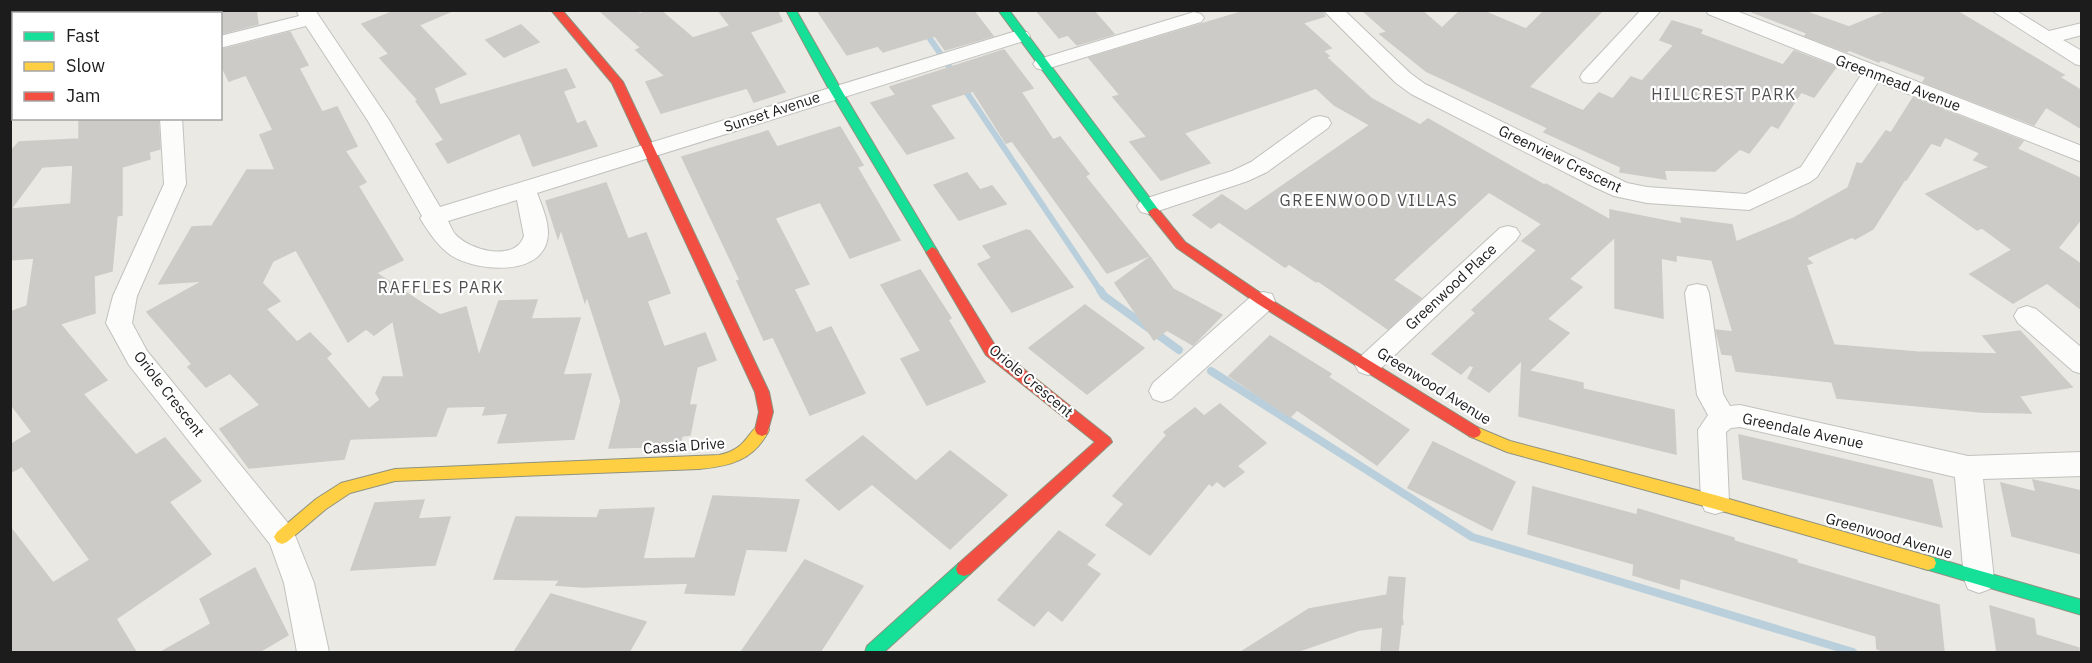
<svg xmlns="http://www.w3.org/2000/svg" width="2092" height="663" font-family="'IBM Plex Sans',sans-serif">
  <rect width="100%" height="100%" fill="#eae9e4"/>
  <g fill="none" stroke-linecap="round" stroke-linejoin="round">
    <g stroke="#bacfdc" stroke-width="6">
      <path d="M924,30l31,45"/>
      <path d="M963,87l138,205"/>
    </g>
    <g stroke="#bacfdc" stroke-width="8">
      <path d="M1100,290l4,6 75,54"/>
      <path d="M1211,371l261,166 381,115"/>
    </g>
  </g>
  <g fill="#cdcbc7" stroke="#cdcbc6" stroke-width="1.5" fill-rule="evenodd">
    <path d="M220,10h36l2,14 -38,10z"/>
    <path d="M397,10h57l-35,15 47,49 -32,14 6,17 126,-36 9,18 -12,4 14,33 8,-3 12,25 -64,20 -13,-33 -72,30 -12,-19 8,-4 -28,-39 2,-1 -38,-42 9,-4 -27,-30z"/>
    <path d="M599,10h37l4,4 8,-4h12l33,28 37,-12 -12,-16h59l5,11 -32,11 35,60 -31,10 -7,-14 -86,25 -15,-31 19,-6 -29,-26 5,-2z"/>
    <path d="M817,10h156l20,26 -48,14 -10,-14 -52,16 -5,-6 -31,9z"/>
    <path d="M1036,10h57l21,24 -37,11 -9,-10 -9,3z"/>
    <path d="M1248,10h73l4,6 -22,7 28,25 -8,3 6,5 -3,1 46,42 48,26 8,-6 116,66 2,-1 64,36v-10l72,14 -1,-6 51,7 4,17 58,-24 54,-30 9,-25 5,1 24,-33 5,2 22,-35 110,43 -6,8 65,30v39l-24,30 24,17v45l-35,-27 -34,20 -43,-29 42,-24 -30,-22 -5,2 -51,-36 64,-27 -16,-7 6,-7 -35,-16 -5,9 -9,-3 -25,37 -1,-1 -32,50 -18,10 -3,-2 -46,21 6,5 -6,2 28,80 82,7 82,2 -15,-18 37,-5 52,56 -53,9 12,17 -50,-1 -144,-14 -5,-16 -96,-11 -4,-16 -10,-1 -6,-24 17,2 -21,-72 -36,-5v6l-15,-3 2,60 -48,-10v-71l-46,42 13,8 -35,32 22,14 -40,38 54,12v6l91,21 2,44 -157,-38 3,-56 -33,32 -21,-14 6,-11 -4,-2 -9,9 -29,-20 44,-41 -4,-3 65,-60 -15,-9 20,-17 -53,-32 -96,88 28,18 -33,31 -70,-48 -2,1 -27,-18 -4,3 -66,-45 -8,6 -18,-13 29,-20 24,16 124,-86 -36,-20 -18,-17 -132,45 26,30 -49,17 -31,-38 17,-5 -34,-40 7,-2 -31,-37z"/>
    <path d="M1362,10h59l21,18 19,-18h20l45,19 19,-19h58l-74,77 54,24 16,-18 14,6 18,-22 11,4 32,-36 -14,-5 12,-19 30,9 -2,4 83,31 11,-14 42,16 -22,30 -13,-5 -23,36 -7,-3 -22,28 -9,-4 -25,22 -51,-1 2,9 -46,-7 1,-5 -77,-35 4,-4 -122,-57 -46,-37 7,-2z"/>
    <path d="M1752,10h49l48,17 41,-17h65l109,65 -5,2 23,14v38l-36,-22 -12,18 -111,-43 3,-5 -45,-17 -2,2 -30,-12 -2,2 -42,-16 2,-3 -55,-21z"/>
    <path d="M521,25l18,17 -35,15 -18,-17z"/>
    <path d="M290,32l18,33 -9,3 23,44 15,-5 20,39 -12,5 21,31 -8,4 45,74 -27,13 64,42 26,-8 13,49 20,-55 38,-1 -6,19 49,-1 -17,57 28,-1 -17,65 -76,4 10,-30 -25,2 3,-9 -39,1 -11,29 -86,3 -6,20 -95,9 -29,-39 40,-24 -30,-32 -24,14 -18,-20 4,-3 -45,-52 56,-31 -44,3 33,-57 20,-1 35,-56h28l-15,-35 13,-5 -27,-55 -17,6 -9,-18v-13zM296,250l52,92 18,-13 8,6 19,-14 11,56h-21l-7,16 4,7 -11,9 -43,-51 5,-4 -21,-21 -13,9 -31,-33 14,-8 -18,-18 11,-22z"/>
    <path d="M1004,50l29,38 -12,4 32,48 7,-3 29,37 -4,2 64,80 -42,17 -95,-132 -6,2 -33,-52 -43,14 24,33 -47,16 -36,-51 25,-8 -6,-8z"/>
    <path d="M79,118h79l2,31 -11,3 1,7 -28,8v48l-5,1 -5,55 -18,5 1,37 -35,11 47,56 -24,14 53,61 29,-17 36,43 -32,21 42,52 -95,65 20,33h-126v-125l43,56 37,-23 -68,-94 -12,7v-28l22,-13 -22,-29v-91l17,-6 7,-48 -24,2v-108l9,-10 60,-3zM73,165l-2,39 -60,5 31,-42z"/>
    <path d="M840,127l23,38 -6,2 43,73 -50,18 -30,-56 -45,16 34,66 -15,5 22,44 15,-6 34,66 -55,22 -37,-78 -9,3 -27,-59 3,-1 -58,-123 86,-26 9,16z"/>
    <path d="M967,173l13,17 12,-4 14,18 -47,16 -25,-35z"/>
    <path d="M606,183l22,56 18,-6 24,60 -23,8 17,46 41,-14 11,27 -19,7 -8,38h7l-6,30 -8,1 -2,10 -71,2 12,-47 -34,-105 -2,6 -24,-73 -3,9 -12,-37z"/>
    <path d="M1026,230l4,1 43,56 -61,25 -34,-48 14,-6 -9,-12z"/>
    <path d="M1150,257l23,32 49,26 -29,30 -26,-15 -13,10 -39,-57z"/>
    <path d="M920,270l31,48 -3,2 37,62 -58,23 -26,-46 20,-8 -40,-66z"/>
    <path d="M1085,305l59,43 -57,46 -58,-46z"/>
    <path d="M1270,336l61,38 -3,3 81,53 -32,35 -80,-55 -7,7 -61,-41z"/>
    <path d="M1220,404l46,39 -29,23 7,6 -20,15 -7,-6 -5,5 -3,-3 -59,72 -44,-30 18,-21 -11,-8 54,-61 -3,-3 31,-24 9,8z"/>
    <path d="M1739,435l193,45 10,47 -199,-48z"/>
    <path d="M863,436l53,45 34,-30 57,44 -57,54 -78,-65 -33,26 -33,-30z"/>
    <path d="M1433,442l82,40 -23,48 -84,-42z"/>
    <path d="M2033,480l49,11v63l-70,-18 -11,-53 35,9z"/>
    <path d="M1533,487l104,28 1,-6 96,29v3l63,19v3l142,42 5,47h-57l-10,-3 -1,-13 -196,-58 -1,11 -46,-14 1,-11 -106,-30z"/>
    <path d="M713,496l86,4 -13,51 -40,-2 -12,46 -49,-2 3,-10 -105,4 -27,-2 4,-5 -66,-1 22,-62 81,1 3,-8 54,-2 -11,51 52,-1z"/>
    <path d="M424,500l-6,19 32,-2 -15,48 -84,5 24,-67z"/>
    <path d="M1059,531l36,24 -9,10 14,9 -38,47 -14,-11 -14,16 -36,-26z"/>
    <path d="M805,560l58,26 -43,66h-79z"/>
    <path d="M255,568l33,67 -29,17h-98l50,-28 -11,-25z"/>
    <path d="M1389,577l16,1 -3,39 1,7 -2,1 -3,27h-17l2,-25 -24,3 -63,22h-55l68,-43 78,-14z"/>
    <path d="M551,594l95,28 -17,30h-115z"/>
    <path d="M1990,606l44,13 2,16 43,13v4h-82z"/>
  </g>
  <g fill="none" stroke-linecap="round" stroke-linejoin="round">
    <g stroke="#c1c1bf" stroke-width="2">
      <g id="street">
        <path d="M296,10h19l74,110 51,87 573,-175h14l3,4 -3,4 -490,153c5,13 11,27 11,40 -1,45 -70,39 -96,23 -14,-9 -24,-25 -32,-38l2,-2 -54,-95 -62,-95 -86,22v-12l79,-20zM517,200l7,36c-9,27 -55,14 -69,-2 -3,-4 -5,-9 -7,-13z"/>
        <path d="M1323,10h21l66,63 15,11 202,99 20,4 99,7 55,-27 60,-92 -153,-61 -2,-4h28l348,136v16l-204,-80 -61,95 -7,5 -61,28 -102,-7 -33,-7 -20,-9 -183,-93 -15,-11z"/>
        <path d="M1641,10h20l-64,72 -7,1 -7,-1 -3,-5 3,-5z"/>
        <path d="M1991,10h24l34,21 33,-8v12l-19,5 19,11v15l-7,-2z"/>
        <path d="M1194,12l7,2 3,4 -3,4 -158,48 -7,-2 -3,-4 3,-4z"/>
        <path d="M14,86v14l-4,1v-14z"/>
        <path d="M1320,116l8,2 3,5 -3,5 -61,44 -19,9 -99,33 -8,-2 -4,-6 4,-6 91,-29 19,-9 61,-44z"/>
        <path d="M160,118h22l4,66 -49,112 -5,27 15,28 145,177 22,55 15,69h-32l-13,-69 -14,-39 -141,-179 -23,-42 7,-27 51,-112z"/>
        <path d="M1508,226l8,2 4,6 -4,6 -139,132 -9,3 -9,-3 -4,-7 4,-7 141,-130z"/>
        <path d="M1697,284l9,2 3,7 14,101 7,12 10,-1 228,51 114,-4v24l-99,3 11,100 -4,10 -11,4 -11,-4 -4,-10 -9,-102 -215,-50 -9,1 -5,4 3,70 -4,9 -10,3 -10,-3 -4,-9 -3,-72 10,-15 -11,-20 -12,-102 3,-7z"/>
        <path d="M1263,292l9,2 3,7 -3,7 -101,91 -9,3 -9,-3 -4,-8 4,-8 101,-89z"/>
        <path d="M2027,306l9,3 46,39v26l-9,-3 -55,-48 -4,-7 4,-7z"/>
      </g>
    </g>
    <g stroke="#8e927e" stroke-width="2">
      <g id="fast">
        <path d="M786,10h10l46,81 96,161 -2,3h-8l-98,-164z"/>
        <path d="M998,10h11l149,199 2,3 -2,3h-8z"/>
        <path d="M1928,556l154,44v15l-160,-47 -2,-5 2,-5z"/>
        <path d="M964,562l6,2 2,5 -2,5 -86,78h-19l2,-6 91,-82z"/>
      </g>
    </g>
    <g stroke="#8e927e" stroke-width="2">
      <g id="slow">
        <path d="M762,424l5,2 2,4c-15,30 -38,36 -70,39l-304,12 -45,12 -24,16 -39,33 -5,2 -5,-2 -3,-5 3,-5 39,-33 25,-16 54,-14 324,-14c30,-6 28,-26 43,-31z"/>
        <path d="M1474,426l36,15 205,54 213,61 6,2 2,5 -2,5 -6,2 -213,-61 -208,-57 -38,-16 -2,-4 2,-4z"/>
      </g>
    </g>
    <g stroke="#8e927e" stroke-width="2">
      <g id="jam">
        <path d="M551,10h11l61,72 146,310 4,20 -6,22 -5,2 -5,-2 -2,-4 4,-18 -4,-20 -143,-309z"/>
        <path d="M1154,208l4,1 27,33 83,56 211,130 2,4 -2,4 -5,2 -5,-2 -211,-132 -81,-56 -29,-36z"/>
        <path d="M932,247l4,2 60,98 114,91 2,4 -142,132 -6,2 -6,-2 -2,-5 2,-5 137,-122 -109,-87 -60,-103z"/>
      </g>
    </g>
    <use href="#street" fill="#fcfcfb" fill-rule="evenodd"/>
    <use href="#fast" fill="#16e098" fill-rule="evenodd"/>
    <use href="#slow" fill="#ffcf43" fill-rule="evenodd"/>
    <use href="#jam" fill="#f24e42" fill-rule="evenodd"/>
  </g>
  <g text-anchor="middle" stroke-width="4.5" stroke-linejoin="round" paint-order="stroke">
    <g font-size="15" fill="#1c1c1c" stroke="#fff">
      <text transform="translate(1898 83) rotate(21)" y="5">Greenmead Avenue</text>
      <text transform="translate(772 112) rotate(-18)" y="5">Sunset Avenue</text>
      <text transform="translate(1560 159) rotate(26)" y="5">Greenview Crescent</text>
      <text transform="translate(1451 287) rotate(-43)" y="5">Greenwood Place</text>
      <text transform="translate(1031 381) rotate(40)" y="5">Oriole Crescent</text>
      <text transform="translate(1434 386) rotate(32)" y="5">Greenwood Avenue</text>
      <text transform="translate(169 394) rotate(52)" y="5">Oriole Crescent</text>
      <text transform="translate(1803 431) rotate(12)" y="5">Greendale Avenue</text>
      <text transform="translate(684 446) rotate(-4)" y="5">Cassia Drive</text>
      <text transform="translate(1889 536) rotate(16)" y="5">Greenwood Avenue</text>
    </g>
    <g font-size="16" letter-spacing="1.5" fill="#4f4f4f" stroke="#fff">
      <text x="1724" y="100">HILLCREST PARK</text>
      <text x="1369" y="206">GREENWOOD VILLAS</text>
      <text x="441" y="293">RAFFLES PARK</text>
    </g>
  </g>
  <rect width="2092" height="663" fill="none" stroke="#1c1c1c" stroke-width="24"/>
  <rect x="12" y="12" width="210" height="108" fill="#ffffff" stroke="#a4a4a4" stroke-width="1.5"/>
  <rect x="24" y="32" width="30" height="9" fill="#16e098" stroke="#a4a4a4" stroke-width="1.5"/>
  <text x="66" y="42" font-size="18" fill="#1c1c1c">Fast</text>
  <rect x="24" y="62" width="30" height="9" fill="#ffcf43" stroke="#a4a4a4" stroke-width="1.5"/>
  <text x="66" y="72" font-size="18" fill="#1c1c1c">Slow</text>
  <rect x="24" y="92" width="30" height="9" fill="#f24e42" stroke="#a4a4a4" stroke-width="1.5"/>
  <text x="66" y="102" font-size="18" fill="#1c1c1c">Jam</text>
</svg>
